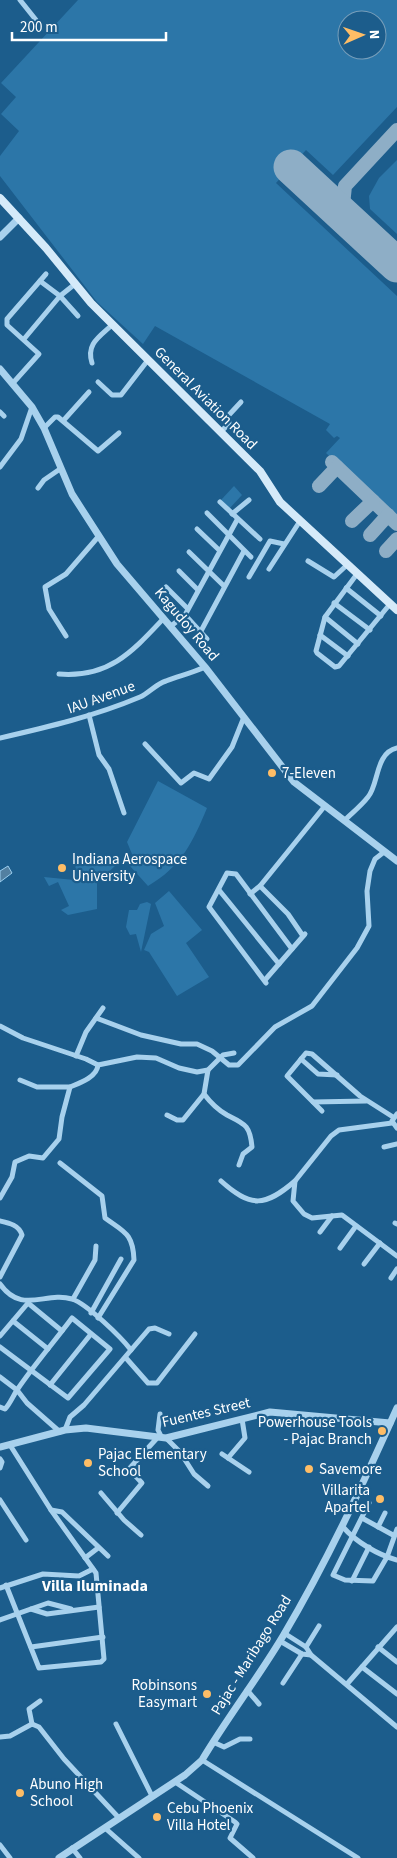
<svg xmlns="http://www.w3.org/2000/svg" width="397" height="1858" font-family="'Source Sans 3',sans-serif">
  <rect width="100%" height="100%" fill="#1c5d8c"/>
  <g fill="#2c76a8" fill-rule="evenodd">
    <path d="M78,0h319v107l-64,68 -27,-25 -30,33 121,113v224l-71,-67 14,-15 -3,-2 -3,2 -8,-8 4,-6 -175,-98 -12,18 -46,-42 -97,-126v-20l19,-25 -18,-17 15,-17 -15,-14zM347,20h30v30h-30z"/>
    <path d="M397,160v74l-27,-25 -1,-13 10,-18z"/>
    <path d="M234,486l8,9 -13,14 -8,-9z"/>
    <path d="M158,781l49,27c-14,34 -26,59 -59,78l-18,-20 2,-12 -5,-12z"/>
    <path d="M73,859l43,6 -19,18v26l-29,6 -7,-5 8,-4 -11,-24 -9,4 -5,-9 30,3 2,-17 -4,-1z"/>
    <path d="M169,891l33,39 -16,13 23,34 -32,19 -28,-44 -5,-2 7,-16 13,-8 -9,-23z"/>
    <path d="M147,902l4,2 -10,48 -5,-18 -6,1 -4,-8 3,-17h8l3,-6z"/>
  </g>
  <path fill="#5380a1" stroke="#9bceef" d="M8,866l4,7 -12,9v-11z"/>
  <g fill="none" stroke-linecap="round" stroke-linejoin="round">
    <g stroke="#8eaec6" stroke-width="14">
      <path d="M345,217l-2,-12 2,-19 52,-56"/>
      <path d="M332,462l65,62"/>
      <path d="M319,486l18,-19"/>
      <path d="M352,521l21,-20"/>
      <path d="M370,535l18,-20"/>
      <path d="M386,551l11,-12"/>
    </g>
    <path stroke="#8eaec6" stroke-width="35" d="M291,167l106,98"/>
    <g stroke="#a8d1ed" stroke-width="5">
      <path d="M20,0l16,20"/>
      <path d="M40,281l20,15 18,20"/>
      <path d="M24,339l36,-43 15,-12"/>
      <path d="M92,363c-6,-19 7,-26 20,-38"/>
      <path d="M98,382l14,13h9l27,-35"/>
      <path d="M13,383l26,-29 -32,-29v-6l39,-45"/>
      <path d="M0,412l4,4"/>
      <path d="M63,421l26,-29"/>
      <path d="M44,428l11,-11h3l40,34 21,-18"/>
      <path d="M221,432l8,-9 -1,-7 13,-14"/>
      <path d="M0,467l21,-28 11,-32"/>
      <path d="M38,488l6,-8 16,-11"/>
      <path d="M220,502l40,37"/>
      <path d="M207,513l44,44"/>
      <path d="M232,514l17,-14"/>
      <path d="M197,529l22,21"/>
      <path d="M189,552l35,34"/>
      <path d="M308,561l26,16 13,-12"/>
      <path d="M269,569l31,-48"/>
      <path d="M179,571l19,19"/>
      <path d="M357,574l-32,43 -9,34 1,2 18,14 4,-1 51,-62"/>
      <path d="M249,577l21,-36 14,3"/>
      <path d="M166,587l21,21"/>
      <path d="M346,588l35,28"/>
      <path d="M334,603l36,27"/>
      <path d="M185,615l22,24"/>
      <path d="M325,617l33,27"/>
      <path d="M171,626l14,-11 52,-95"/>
      <path d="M201,631l43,-80"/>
      <path d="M320,635l28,21"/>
      <path d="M66,636l-17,-27 -4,-22 21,-13 32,-37"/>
      <path d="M59,674c50,4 73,-22 105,-56"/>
      <path d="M89,715l10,40 10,14 15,44"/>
      <path d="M0,738c48,-11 95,-22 140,-41 9,-4 16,-13 26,-16 13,-5 26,-8 39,-14"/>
      <path d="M145,744l36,39 13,-10 15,6 23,-32 12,-30"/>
      <path d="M345,820c7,-7 16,-14 23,-23 11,-13 7,-44 29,-49"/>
      <path d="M260,886l28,28 15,22"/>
      <path d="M219,890l60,74"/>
      <path d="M250,894l10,-8 64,-79"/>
      <path d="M265,980l40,-46"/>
      <path d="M266,983l-57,-76 18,-34 9,1 56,75"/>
      <path d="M96,1018l45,17 40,9h16l15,7 17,14h9l37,-38 37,-21 45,-58 12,-22 -2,-35 3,-20 5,-12 9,-7"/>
      <path d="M0,1026l23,12 63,21 12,6 39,-8 19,1 23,10 18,4 11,-2 15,-15 11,-2"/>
      <path d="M76,1056l10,-24 17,-24"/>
      <path d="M301,1059l17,15 19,1"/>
      <path d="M208,1070l-4,24c6,8 14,16 23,21 18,9 23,10 25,32l-9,7 -4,11"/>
      <path d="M20,1080l17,7h33"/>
      <path d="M313,1102l53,-1"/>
      <path d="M322,1111l-35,-35 19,-23 6,1 48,42 33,21"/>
      <path d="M397,1114l-5,7 5,7"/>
      <path d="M167,1115l10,5h6l21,-26"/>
      <path d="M392,1123l-53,7 -8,6 -36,45 -2,20 11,13 8,4 30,-3 55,41"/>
      <path d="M384,1147l13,-3"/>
      <path d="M60,1163l42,33 3,22c19,14 28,15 29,42l-36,58"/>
      <path d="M221,1181c30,27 44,26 74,0"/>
      <path d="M0,1198l12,-21 3,-15 14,-6 14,2 16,-19 3,-22 8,-30c10,-4 27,-10 28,-22"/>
      <path d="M0,1221c9,2 19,4 22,14l-22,42"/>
      <path d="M395,1223l2,1"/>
      <path d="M320,1232l12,-16"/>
      <path d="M340,1248l16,-22"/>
      <path d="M364,1264l16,-21"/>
      <path d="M391,1278l6,-9"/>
      <path d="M0,1284c22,31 45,7 72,15 15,5 49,38 59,51"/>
      <path d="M73,1299l22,-39 1,-14"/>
      <path d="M91,1313l30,-54"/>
      <path d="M13,1321l35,28"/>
      <path d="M0,1336l28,-33 34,28"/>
      <path d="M0,1347l68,51 42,-49 -38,-31c-18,24 -38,47 -55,72 -4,6 -7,14 -12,19l-5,-2"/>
      <path d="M126,1358l22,25h9l38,-49"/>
      <path d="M0,1377l17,13 10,13 33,29"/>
      <path d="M50,1385l41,-51"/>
      <path d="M160,1414l-2,16 4,8"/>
      <path d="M65,1430l5,-13 14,-12 65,-76 6,-1 14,6"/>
      <path d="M166,1438l14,14 14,22 14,12"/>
      <path d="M222,1454l27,18"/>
      <path d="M228,1458l17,-20 -3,-19"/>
      <path d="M0,1459l2,3 -2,6"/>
      <path d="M101,1493l23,27 17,15"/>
      <path d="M0,1500l26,40"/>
      <path d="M369,1503l-36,72 12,5 28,1 14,-24 10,-28"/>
      <path d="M51,1510l11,2 46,44"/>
      <path d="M117,1513l25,-30 -13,-14 29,-32"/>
      <path d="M362,1518l31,17"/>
      <path d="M343,1527c13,15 35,28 54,33"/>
      <path d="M378,1527l7,-14"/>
      <path d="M85,1558l13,-10"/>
      <path d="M352,1581l17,-34"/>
      <path d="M6,1585l33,83 62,-6 3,-3 -8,-86 -45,-63 -41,-65"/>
      <path d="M0,1588l43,-14 36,2 14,-7"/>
      <path d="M31,1609l16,5 52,-7"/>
      <path d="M0,1620l48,-17 23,6"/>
      <path d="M280,1641l22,13 9,1 -5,-8 -22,-14"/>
      <path d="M31,1647l72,-10"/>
      <path d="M306,1647l13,-21"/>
      <path d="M378,1647l19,15"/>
      <path d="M311,1655l86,72"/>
      <path d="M362,1667l35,27"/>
      <path d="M283,1683l19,-29"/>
      <path d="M347,1684l50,-57"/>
      <path d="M247,1690l12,14"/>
      <path d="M32,1724l-3,-15 11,-8"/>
      <path d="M116,1724l36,72"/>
      <path d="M0,1737l10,-1 22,-12 7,3 25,32 55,59"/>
      <path d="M213,1742l11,5 16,-8h10"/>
      <path d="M202,1760l156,98"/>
      <path d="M175,1782l60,40 2,2 -7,14 23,20"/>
      <path d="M105,1828l34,30"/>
      <path d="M0,1845l10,13"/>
      <path d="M72,1848l8,10"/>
    </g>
    <g stroke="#a8d1ed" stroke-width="7">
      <path d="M0,237l19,-19"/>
      <path d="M0,369l32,38 12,21 28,66 45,70 88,103 89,115 103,79"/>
      <path d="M0,1447l65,-17 21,-2 80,10 104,-26 120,11"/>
      <path d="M59,1858l126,-83 17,-15c25,-42 56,-82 81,-124 44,-74 79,-150 114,-228"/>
    </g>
    <path stroke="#d5eaf9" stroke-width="8" d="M0,198l46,50 45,55 169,168 20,31 117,108"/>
  </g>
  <g fill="#febd66" stroke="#1c5d8c" stroke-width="2">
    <circle cx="272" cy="773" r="5"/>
    <circle cx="62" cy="868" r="5"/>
    <circle cx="382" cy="1431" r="5"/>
    <circle cx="88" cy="1463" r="5"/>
    <circle cx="309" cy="1469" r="5"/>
    <circle cx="380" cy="1499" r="5"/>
    <circle cx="207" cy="1694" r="5"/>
    <circle cx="20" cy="1793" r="5"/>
    <circle cx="157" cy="1817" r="5"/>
  </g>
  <g text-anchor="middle" stroke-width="4.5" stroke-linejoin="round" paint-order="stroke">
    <g font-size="15" fill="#fff" stroke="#1c5d8c">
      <text transform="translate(206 398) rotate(45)" y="5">General Aviation Road</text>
      <text transform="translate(187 624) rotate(50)" y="5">Kagudoy Road</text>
      <text transform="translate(101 697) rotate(-20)" y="5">IAU Avenue</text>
      <text transform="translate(206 1412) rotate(-13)" y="5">Fuentes Street</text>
      <text transform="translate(251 1655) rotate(-58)" y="5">Pajac - Maribago Road</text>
    </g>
    <g font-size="15" fill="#fff" stroke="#1c5d8c" text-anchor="start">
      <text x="282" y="778">7-Eleven</text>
      <text x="72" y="864">Indiana Aerospace<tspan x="72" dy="17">University</tspan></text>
      <text x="372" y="1427" text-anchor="end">Powerhouse Tools<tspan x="372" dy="17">- Pajac Branch</tspan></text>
      <text x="98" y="1459">Pajac Elementary<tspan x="98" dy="17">School</tspan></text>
      <text x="319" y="1474">Savemore</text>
      <text x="370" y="1495" text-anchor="end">Villarita<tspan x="370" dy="17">Apartel</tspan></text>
      <text x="197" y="1690" text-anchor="end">Robinsons<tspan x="197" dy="17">Easymart</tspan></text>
      <text x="30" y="1789">Abuno High<tspan x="30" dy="17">School</tspan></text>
      <text x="167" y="1813">Cebu Phoenix<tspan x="167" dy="17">Villa Hotel</tspan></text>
    </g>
    <g font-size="16" font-weight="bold" fill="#fff" stroke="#1c5d8c">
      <text x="95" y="1591">Villa Iluminada</text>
    </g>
  </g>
  <g transform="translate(362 35) rotate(88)"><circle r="24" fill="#1c5d8c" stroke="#779eba"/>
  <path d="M0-4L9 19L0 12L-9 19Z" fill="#febd66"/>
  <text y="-8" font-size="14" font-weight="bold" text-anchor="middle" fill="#ffffff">N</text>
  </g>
  <path d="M12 32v8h154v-8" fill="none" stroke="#ffffff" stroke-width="2.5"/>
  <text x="20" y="32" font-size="15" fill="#ffffff" stroke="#1c5d8c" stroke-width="4" paint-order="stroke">200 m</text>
</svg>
